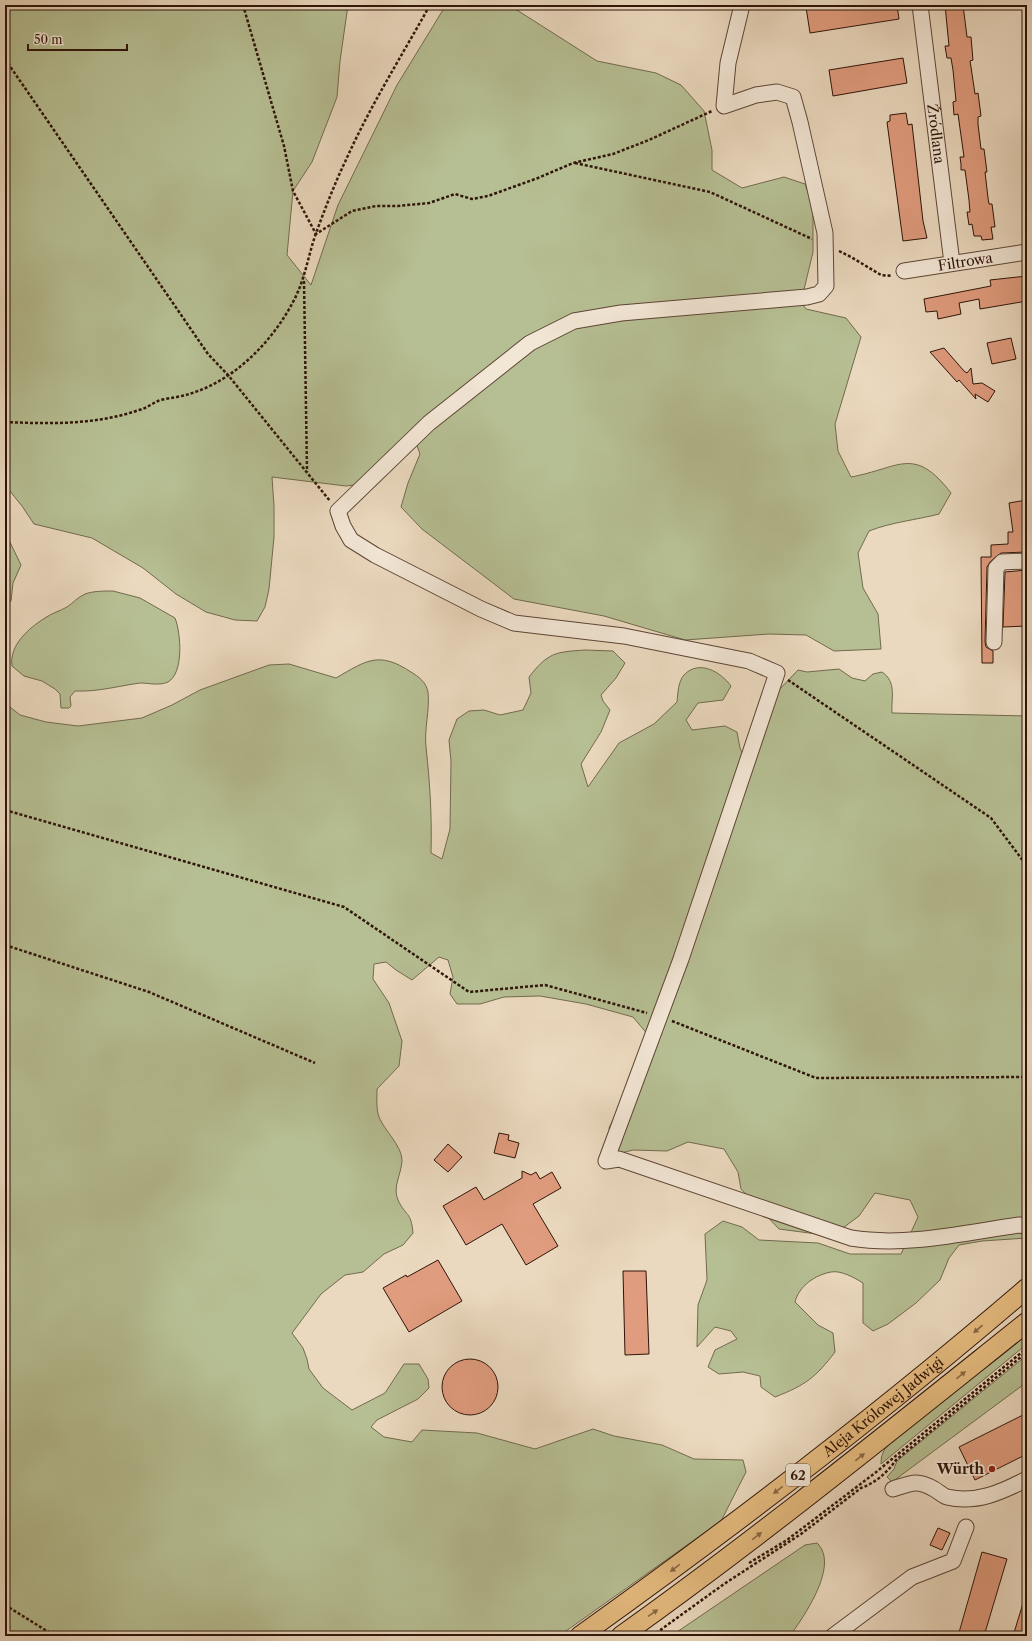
<svg xmlns="http://www.w3.org/2000/svg" width="1032" height="1641" font-family="'Libre Caslon Text',serif">
  <rect width="100%" height="100%" fill="#ebd9bf"/>
  <filter id="stains"><feTurbulence type="fractalNoise" baseFrequency=".005" numOctaves="4"/><feColorMatrix values="0 0 0 0 .2 0 0 0 0 .09 0 0 0 0 .02 0 0 0 .5 -.17"/></filter>
  <radialGradient id="worn" r=".72"><stop offset=".6" stop-color="#630" stop-opacity="0"/><stop offset="1" stop-color="#630" stop-opacity=".3"/></radialGradient>
  <g fill="#b6bf93" stroke="#726a4e">
    <path d="M5,5h343l-8,56 -3,36 -25,65 -19,29 -6,64 24,30 27,-80 59,-120 49,-80h63l88,56 59,12 25,12 23,26 8,39v20l30,18 42,-11 21,7 8,22v46l-12,50 5,7 40,9 15,19 -26,87 3,27 13,26c49,-9 63,-32 100,16l-12,21c-23,6 -47,8 -70,17l-11,22 5,35 15,26 3,35 -47,2 -28,-16 -37,-1 -84,6 -81,-24 -90,-17 -92,-70 -21,-22 7,-24 12,-29 -6,-17 -45,46 -23,3 -74,-9 2,29v31l-5,52 -4,18 -8,14 -22,-1 -29,-8 -30,-18 -33,-26 -51,-30 -58,-14 -12,-18 -17,-21z"/>
    <path d="M5,532l16,33 -8,18 -2,18 -6,6z"/>
    <path d="M113,591l27,7 35,20c6,15 9,55 -7,64 -9,4 -19,1 -28,1 -22,3 -42,9 -65,8l-5,6 1,9 -2,2h-8l-1,-14 -5,-5 -13,-8 -18,-5 -12,-10c-3,-21 17,-38 33,-48 7,-5 15,-7 22,-11 6,-4 11,-10 18,-13 8,-3 19,-3 28,-3z"/>
    <path d="M585,650l28,1 12,12 -9,15 -15,17 2,6 7,9 -9,22 -20,32 7,23 31,-44 35,-19 23,-22c1,-9 1,-20 7,-27 15,-16 37,-3 47,11l-8,14 -25,3 -12,17 6,10 33,-4 12,6 3,16 7,15 30,-71 21,-22 9,2 32,-3 13,9 13,3 8,-7 9,-2c15,10 9,26 10,41l135,3v522l-45,3 -23,4 -10,13 -9,22 -24,23 -28,21 -15,7 -10,-8v-40c-8,-5 -22,-13 -32,-11 -16,3 -32,14 -36,30l23,23 15,8 2,19c-19,25 -29,33 -60,45l-14,-10 -1,-11 -17,-4 -24,2 -11,-7 7,-17 22,-11 -6,-8 -16,-4 -18,20 1,-42 9,-25 -2,-46 18,-13 19,6 17,13 59,3 32,11h51l17,-37 -8,-17 -35,-7 -16,23 -27,20 -53,-7 -38,-40 -3,-17 -14,-23 -36,-7 -21,9 -34,-1 -12,3 -8,-7 -4,-18 27,-55 13,-37 -16,-19 -47,-13 -46,-8 -36,1 -24,7h-23l-7,-10 3,-17 -5,-17 -9,-3 -27,23 -16,-10 -10,-8 -12,2 -1,15 16,24 13,38 -3,25 -22,23c0,9 -1,19 2,28 5,13 23,29 23,43 0,13 -10,27 -4,40 8,17 13,11 15,33l-10,12 -19,9 -21,18 -18,3 -24,19 -29,39 11,15 4,11 2,10 14,19 29,22 33,-17 19,-29h15l9,15 1,9 -11,11 -41,21 -6,7 13,10 28,5 10,-12 55,3 58,16 58,-20 21,7 48,9 32,14 49,1 3,12 -25,49 -162,115h-554v-933l15,12 26,7 32,4 64,-8 30,-13 28,-15 69,-25 20,-1 47,14c31,-18 43,-27 75,-6 8,5 15,10 17,20 2,18 -4,37 -2,55 4,36 6,70 5,106l11,6 8,-30 1,-68 -2,-21 8,-21 12,-8 15,-1 16,5 23,-5 8,-17 -2,-16c19,-24 25,-25 56,-27z"/>
    <path d="M1027,1333v11l-146,120c0,-9 2,-13 8,-20z"/>
    <path d="M1027,1355v27l-135,100 -5,-5 7,-8 3,-8z"/>
    <path d="M817,1543c23,22 -13,73 -27,93h-119l134,-91z"/>
  </g>
  <g fill="#e09c7e" stroke="#2f1409">
    <path d="M822,5h75l2,14 -89,14 -4,-26z"/>
    <path d="M945,5h18l4,32h4l2,23 -3,1 1,6 4,27 3,-1 3,23 -3,1v7l3,25h3l3,23h-2l3,26 1,6h3l3,23h-4l2,12 -11,1 -1,-4h-7l-2,-12 -3,1 -2,-13h3l-1,-12 -4,-30h-4v-6l-1,-7h4l-6,-43 -4,1 -1,-13 3,-1 -3,-31 -2,-12h-4l-2,-12h4z"/>
    <path d="M903,58l4,25 -74,13 -4,-26z"/>
    <path d="M906,113l2,12 4,-1 11,97 4,17 -24,3 -16,-119 3,-1v-6z"/>
    <path d="M1027,276v25l-47,8 -1,-10 -20,4 2,11 -23,5 -1,-8 -11,1 -2,-13 67,-13 -1,-6z"/>
    <path d="M1011,338l5,21 -24,5 -5,-21z"/>
    <path d="M944,348l20,23 3,2 4,-5 2,16 9,-1 13,8 -7,11 -13,-8 1,5 -17,-19 -2,2 -27,-30z"/>
    <path d="M1027,500v52l-26,1 -11,9 -3,5 -2,75 1,5 7,4v12h-11l-1,-106h10v-12l17,-1v-12h5l-4,-29z"/>
    <path d="M1027,570v56l-24,1 2,-55z"/>
    <path d="M499,1133l10,2 -1,5 11,3 -4,15 -21,-5z"/>
    <path d="M448,1144l14,13 -14,15 -14,-12z"/>
    <path d="M522,1171l9,4 5,-3 4,7 12,-7 9,16 -28,16 25,42 -32,19 -24,-41 -36,21 -23,-39 33,-19 8,13 38,-22z"/>
    <path d="M438,1260l24,41 -53,31 -26,-44 23,-13 1,2z"/>
    <path d="M623,1271h23l3,83 -24,1z"/>
    <circle cx="470" cy="1387" r="28"/>
    <path d="M1027,1413v41l-52,26 -16,-33z"/>
    <path d="M938,1528l12,5 -8,17 -12,-5z"/>
    <path d="M982,1552l25,7 -23,77h-26z"/>
    <path d="M1024,1600h3v36h-14z"/>
  </g>
  <g fill="none" stroke-linecap="round" stroke-linejoin="round">
    <g stroke="#5e4536" stroke-width="17">
      <g id="minor">
        <path d="M742,5l-14,58 -4,43 32,-11 21,-3 16,5 7,25 25,111 1,53 -7,8 -12,3 -186,16 -47,8 -44,22 -101,80 -91,88 5,15 8,14 24,15 106,54 33,14 110,13 125,25 28,12 -96,286 -75,202 13,-2 232,79c55,9 113,-5 168,-13l8,1"/>
        <path id="s1" d="M920,5l32,258"/>
        <path id="s2" d="M904,271l123,-19"/>
        <path d="M994,642l2,-74 6,-6 25,-1"/>
        <path d="M893,1489c18,-6 24,-10 41,0 4,2 9,7 13,8 29,7 55,-5 80,-18"/>
        <path d="M833,1636l79,-59 41,-16 13,-34"/>
      </g>
    </g>
    <g stroke="#2f1409" stroke-width="21">
      <g id="major">
        <path id="s3" d="M580,1636c154,-110 304,-225 447,-348"/>
        <path d="M621,1636c139,-99 272,-207 406,-314"/>
      </g>
    </g>
    <g stroke="#2f1409" stroke-width="2.5" stroke-dasharray="3 2" stroke-linecap="butt">
      <path d="M243,5l41,141 9,45 23,43 36,-23 24,-5h22l31,-3 26,-9 17,5 16,-3 50,-18 35,-15 40,-9 36,-14 63,-29"/>
      <path d="M5,59l203,295 20,21 102,126"/>
      <path d="M575,163l135,29 102,47"/>
      <path d="M839,251l12,6 30,18 11,1"/>
      <path d="M304,281l3,191"/>
      <path d="M5,422c45,2 91,3 134,-12 8,-2 14,-7 21,-10 10,-2 20,-3 29,-6 45,-13 83,-52 104,-92 12,-22 15,-46 23,-69 9,-24 18,-48 29,-71 24,-54 56,-105 85,-157"/>
      <path d="M788,680l203,138 36,48"/>
      <path d="M5,810l339,97 125,85 76,-7 102,28"/>
      <path d="M5,945l144,47 166,71"/>
      <path d="M672,1021l144,57 211,-1"/>
      <path d="M749,1563l38,-23 88,-67 152,-125"/>
      <path d="M5,1605l50,31"/>
      <path d="M652,1636l72,-52 77,-50 60,-46c14,-5 26,-15 35,-28l131,-108"/>
    </g>
    <use href="#minor" stroke="#f2e6d5" stroke-width="15"/>
    <use href="#major" stroke="#e6bc80" stroke-width="19"/>
  </g>
  <defs><path id="oneway-solid" d="M-6-.8H1V-3.2L6.5 0L1 3.2V.8H-6Z"/></defs>
  <g fill="#8a6844">
    <use href="#oneway-solid" transform="translate(978 1329) rotate(140)"/>
    <use href="#oneway-solid" transform="translate(961 1375) rotate(-39)"/>
    <use href="#oneway-solid" transform="translate(860 1457) rotate(-39)"/>
    <use href="#oneway-solid" transform="translate(778 1490) rotate(142)"/>
    <use href="#oneway-solid" transform="translate(757 1536) rotate(-37)"/>
    <use href="#oneway-solid" transform="translate(675 1568) rotate(143)"/>
    <use href="#oneway-solid" transform="translate(653 1613) rotate(-35)"/>
  </g>
  <circle fill="#8f2418" stroke="#f2e6d5" stroke-width="1.5" cx="992" cy="1469" r="4"/>
  <g text-anchor="middle" stroke-width="3.5" stroke-linejoin="round" paint-order="stroke">
    <rect fill="#f2e6d5" stroke="#6a5346" stroke-width="1" x="786" y="1464" width="24" height="22" rx="3"/>
    <g font-size="13" font-weight="bold" fill="#2f1409">
      <text x="798" y="1480">62</text>
    </g>
    <g font-size="14" fill="#2f1409" stroke="#f2e6d5">
      <text dy="5" stroke="none"><textPath href="#s1" startOffset="130">Źródlana</textPath></text>
      <text dy="5" stroke="none"><textPath href="#s2" startOffset="62">Filtrowa</textPath></text>
      <text dy="5" stroke="none"><textPath href="#s3" startOffset="380">Aleja Królowej Jadwigi</textPath></text>
    </g>
    <g font-size="14" font-weight="bold" fill="#2f1409" stroke="#f2e6d5" text-anchor="end">
      <text x="984" y="1474">Würth</text>
    </g>
  </g>
  <rect width="1032" height="1641" fill="none" stroke="#ebd9bf" stroke-width="20"/>
  <rect x="6" y="6" width="1020" height="1629" fill="none" stroke="#2f1409" stroke-width="2"/>
  <rect x="10" y="10" width="1012" height="1621" fill="none" stroke="#2f1409"/>
  <path d="M28 44v6h99v-6" fill="none" stroke="#2f1409" stroke-width="2"/>
  <text x="34" y="44" font-size="12" fill="#2f1409" stroke="#f2e6d5" stroke-width="3" paint-order="stroke">50 m</text>
  <rect width="100%" height="100%" filter="url(#stains)"/>
  <rect width="100%" height="100%" fill="url(#worn)"/>
</svg>
